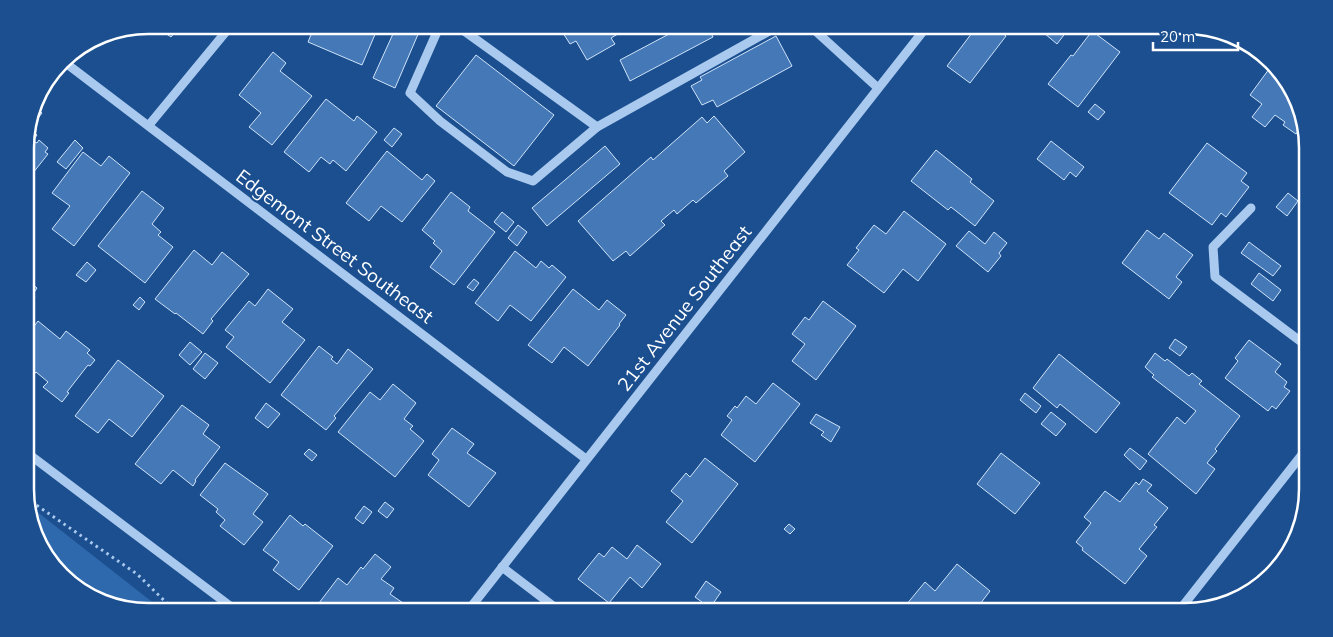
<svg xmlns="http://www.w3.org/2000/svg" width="1333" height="637" font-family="Mulish,sans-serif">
  <rect width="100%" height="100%" fill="#1b4f8f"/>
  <path fill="#2e69ad" d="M26,503l139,109h-17l-48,-9 -50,-39z"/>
  <g fill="#4478b7" stroke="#cfe3fa">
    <path d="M166,25h11l2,2 -8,10 -9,-6z"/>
    <path d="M315,25h64l-17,40 -54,-23z"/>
    <path d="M397,25h25l-27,63 -22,-10z"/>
    <path d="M558,25h75l-22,13 4,6 -28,16 -11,-19 -6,3z"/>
    <path d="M686,25h21l6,12 -83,44 -10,-21z"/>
    <path d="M978,25h14l14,11 -36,47 -23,-17z"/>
    <path d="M1051,25h9l7,6 -10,13 -13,-11z"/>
    <path d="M1092,31l28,21 -42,55 -30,-23 23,-29 2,1z"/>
    <path d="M776,36l16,30 -75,41 -4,-7 -11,5 -11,-19 11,-6 -2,-3z"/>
    <path d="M273,52l13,11 -6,8 32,25 -40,49 -23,-18 12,-14 -22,-18z"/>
    <path d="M476,55l78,60 -40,51 -78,-60z"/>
    <path d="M1272,65l11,8 21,51 -8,10 -13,-9 2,-3 -10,-7 -10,12 -13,-10 10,-13 -12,-9z"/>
    <path d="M326,99l28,22 3,-5 20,16 -31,39 -13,-11 -3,4 -9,-7 -12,15 -25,-20z"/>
    <path d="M1095,104l10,8 -7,8 -10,-8z"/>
    <path d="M34,107l8,6 -12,16 7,6 -4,6 4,2 2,-3 9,8 -3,4 3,2 -23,29v-44z"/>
    <path d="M714,116l31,36 -21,19 4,5 -32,27 -3,-3 -16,14 -3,-4 -13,11 4,4 -35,31 -4,-5 -13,10 -35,-40 73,-64 2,3 49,-43 5,6z"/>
    <path d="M394,128l8,6 -10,13 -8,-7z"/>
    <path d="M75,140l8,8 -17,21 -9,-7z"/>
    <path d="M1051,141l33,26 -8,10 -6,-5 -6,8 -27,-21z"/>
    <path d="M1207,143l40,30 -6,8 8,6 -23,30 -5,-4 -9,12 -43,-32z"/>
    <path d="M605,146l15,18 -73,62 -15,-18z"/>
    <path d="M936,150l36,29 -2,3 24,19 -19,25 -24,-19 -3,3 -37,-29z"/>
    <path d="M387,151l35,29 5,-6 8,7 -33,41 -21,-16 -12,15 -23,-18z"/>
    <path d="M83,152l18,14 8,-10 21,17 -56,73 -22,-17 18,-23 -18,-13z"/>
    <path d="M142,191l22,17 -12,16 9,8 -3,3 15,12 -28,36 -47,-37z"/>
    <path d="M451,192l19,15 -2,4 27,21 -41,53 -24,-18 12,-16 -9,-8 2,-2 -13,-11z"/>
    <path d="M1288,193l10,8 -11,15 -11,-9z"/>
    <path d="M904,211l42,33 -28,37 -15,-12 -19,24 -37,-28 12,-15 -3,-2 18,-23 12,9z"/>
    <path d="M502,212l12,10 -8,10 -12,-10z"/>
    <path d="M518,225l9,7 -10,14 -9,-8z"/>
    <path d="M1147,230l12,9 5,-6 29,22 -17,22 6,5 -13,17 -47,-36z"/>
    <path d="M969,231l16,13 9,-12 13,11 -8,10 2,3 -13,16 -32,-26z"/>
    <path d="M1249,242l32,24 -8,10 -32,-23z"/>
    <path d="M194,250l18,15 10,-13 27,22 -38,45 2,2 -10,13 -27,-21 -1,1 -20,-15z"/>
    <path d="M515,251l21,17 5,-7 8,7 3,-3 14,12 -35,44 -21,-16 -12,16 -23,-18z"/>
    <path d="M87,262l9,8 -10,12 -10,-7z"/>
    <path d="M1259,273l22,17 -8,11 -22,-17z"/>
    <path d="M474,279l5,4 -6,8 -6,-4z"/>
    <path d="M28,281l9,7 -4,6 2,2 -9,12v-24z"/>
    <path d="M268,289l25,20 -11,13 23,18 -35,43 -44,-36 8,-10 -9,-7 24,-29 6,5z"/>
    <path d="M573,289l26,21 8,-10 19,15 -7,9 1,1 -32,41 -24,-19 -12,16 -24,-18z"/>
    <path d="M140,297l5,5 -6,8 -6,-5z"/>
    <path d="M823,301l33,25 -40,54 -24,-19 13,-17 -13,-10 13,-17 4,3z"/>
    <path d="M38,321l22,18 6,-8 24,19 -3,3 8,7 -5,6 -2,-1 -21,27 2,1 -7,9 -19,-15 5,-5 -12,-10 -7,8 -3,-3v-40z"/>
    <path d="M1175,339l12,8 -7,9 -11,-8z"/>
    <path d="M1249,340l32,24 -6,8 12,10 -3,5 6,4 -14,18 -4,-3 -4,5 -43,-33 13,-17 -3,-3z"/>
    <path d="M190,342l12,10 -12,13 -11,-10z"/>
    <path d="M319,346l14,11 -2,2 6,5 11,-15 25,20 -39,47 2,2 -10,12 -45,-35z"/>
    <path d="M205,353l13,10 -13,16 -12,-10z"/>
    <path d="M1155,353l10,8 2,-2 22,17 3,-3 10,8 -3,3 41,32 -25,33 2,2 -10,12 8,6 -19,25 -48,-40 29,-37 8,7 11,-13 -44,-34 2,-2 -9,-8z"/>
    <path d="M1059,354l61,49 -24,30 -36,-29 -3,4 -24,-20z"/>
    <path d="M118,360l46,36 -32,41 -23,-18 -11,14 -23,-17z"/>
    <path d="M773,383l27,21 -45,58 -34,-27 11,-15 -5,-4 8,-10 2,2 9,-12 10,8z"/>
    <path d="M393,384l23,19 -12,16 9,7 -3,3 14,12 -29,36 -57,-45 32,-40 10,8z"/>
    <path d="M1025,393l16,13 -5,7 -16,-13z"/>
    <path d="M266,403l14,11 -12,14 -13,-10z"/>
    <path d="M182,405l27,20 -6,9 17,13 -25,33 1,1 -3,5 -20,-16 -12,14 -26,-20z"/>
    <path d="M1051,412l15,12 -10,12 -15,-12z"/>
    <path d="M816,414l24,13 -9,15 -10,-7 3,-3 -14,-9z"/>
    <path d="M452,428l22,16 -7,9 29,20 -27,34 -41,-32 11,-15 -7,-6z"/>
    <path d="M1130,448l17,13 -7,9 -16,-15z"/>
    <path d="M309,449l8,6 -5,6 -8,-7z"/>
    <path d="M1001,453l39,30 -25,31 -38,-30z"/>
    <path d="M705,458l33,26 -46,59 -26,-21 17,-21 -12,-10 15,-18 4,4z"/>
    <path d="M225,463l43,31 -15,20 10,8 -19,23 -24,-19 5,-6 -9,-8 2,-3 -18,-14z"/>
    <path d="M1143,479l9,6 -5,6 21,17 -14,17 3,2 -18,22 8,7 -22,28 -43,-34 1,-2 -7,-6 15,-19 -7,-6 21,-26 15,11 16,-20 3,3z"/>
    <path d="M385,502l9,7 -7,9 -9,-7z"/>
    <path d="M364,506l8,6 -9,12 -8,-6z"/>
    <path d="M290,515l13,11 2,-2 28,22 -34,44 -26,-20 6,-8 -16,-12z"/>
    <path d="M789,524l6,5 -5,5 -6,-5z"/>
    <path d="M637,545l24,19 -19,24 -12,-11 -21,26 -31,-24 21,-26 5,4 8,-10 15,12z"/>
    <path d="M375,554l16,13 -10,12 13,9 -4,6 13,9 -7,9h-68l1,-2 -10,-7 19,-25 9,7 14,-18 2,2z"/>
    <path d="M957,564l33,27 -16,21h-60l-8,-7 19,-23 10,9z"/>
    <path d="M706,581l15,11 -11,16 -15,-11z"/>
  </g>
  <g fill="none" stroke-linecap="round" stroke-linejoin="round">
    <path stroke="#a9c9ee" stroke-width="3" stroke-dasharray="2.5 4" stroke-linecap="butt" d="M26,498l111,76 39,38"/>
    <g stroke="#a9c9ee" stroke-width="9">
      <path d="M440,25l-30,68 30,28 67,51 26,9 64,-54 183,-102"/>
      <path d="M456,25l141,102"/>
      <path d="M809,25l69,63"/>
      <path d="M63,61l523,398"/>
      <path d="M149,125l80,-97"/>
      <path d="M1251,208l-38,39 2,30 93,70"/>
      <path d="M26,452l212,160"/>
      <path d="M502,567l59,45"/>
      <path d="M467,612l461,-587"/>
      <path d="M1178,612l130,-165"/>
    </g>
  </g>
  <g text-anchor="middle" stroke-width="4.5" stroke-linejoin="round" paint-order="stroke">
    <g font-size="19" fill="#fff" stroke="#1b4f8f">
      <text transform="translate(335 246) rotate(37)" y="7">Edgemont Street Southeast</text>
      <text transform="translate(684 308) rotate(-52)" y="7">21st Avenue Southeast</text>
    </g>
  </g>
  <path d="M0 0H1333V637H0ZM148 34H1185A114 114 0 0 1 1299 148V489A114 114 0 0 1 1185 603H148A114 114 0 0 1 34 489V148A114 114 0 0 1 148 34Z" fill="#1b4f8f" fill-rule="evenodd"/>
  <path fill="none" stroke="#fff" stroke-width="2.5" d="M148 34H1185A114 114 0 0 1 1299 148V489A114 114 0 0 1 1185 603H148A114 114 0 0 1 34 489V148A114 114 0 0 1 148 34Z"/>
  <path d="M1153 42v8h85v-8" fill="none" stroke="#ffffff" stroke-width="2.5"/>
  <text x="1160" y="42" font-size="15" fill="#ffffff" stroke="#1b4f8f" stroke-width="4" paint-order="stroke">20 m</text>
</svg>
